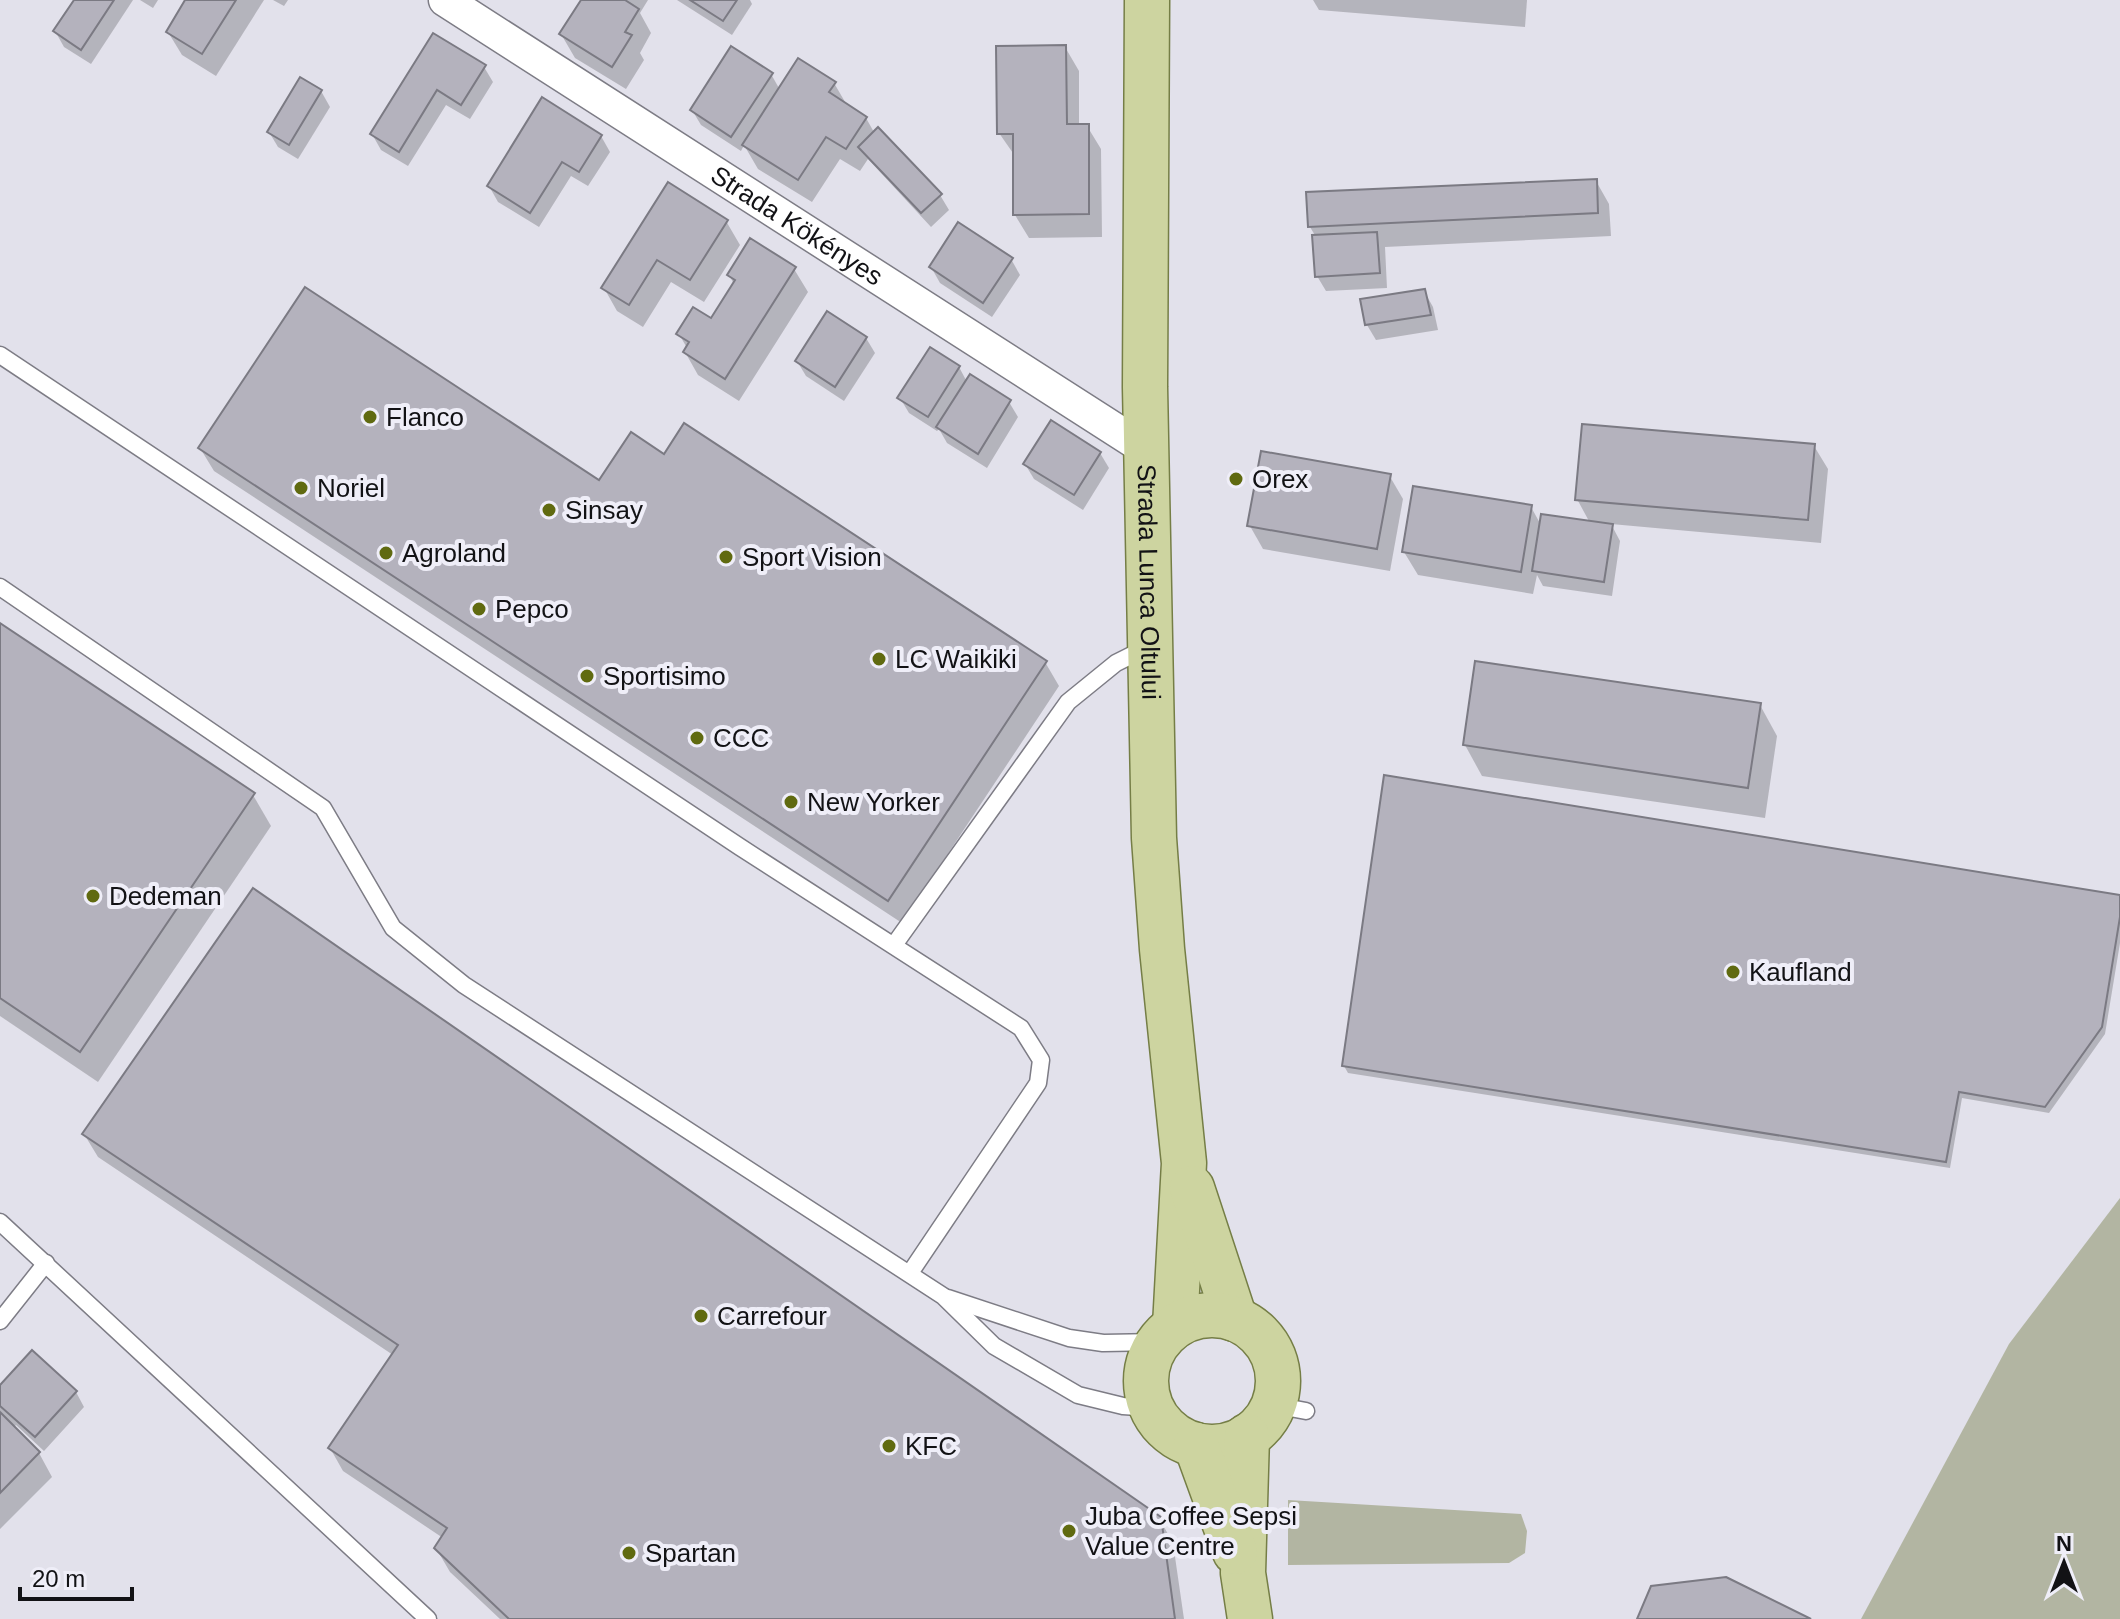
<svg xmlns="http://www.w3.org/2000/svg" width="2120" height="1619" font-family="Arial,sans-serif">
  <rect width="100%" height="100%" fill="#e2e1eb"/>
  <g fill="#b2b5a2">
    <path d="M2120,1198v421h-259l148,-275z"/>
    <path d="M1288,1500l233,14 6,17 -2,22 -16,10 -221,2z"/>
  </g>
  <g fill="#0003">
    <path d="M76,0h57l-42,64 -27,-17 -9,-16z"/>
    <path d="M140,0h18l-5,8z"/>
    <path d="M188,0h76l-48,76 -34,-21 -14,-23z"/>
    <path d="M273,0h15l-4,6z"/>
    <path d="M583,0h65l-8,13 11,20 -11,20 4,7 -18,29 -51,-31 -14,-24z"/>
    <path d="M677,0h73l2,4 -20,31z"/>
    <path d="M1313,0h214l-2,27 -206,-17z"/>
    <path d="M434,36l50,31 9,15 -23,37 -24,-14 -38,61 -27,-16 -9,-16z"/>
    <path d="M1065,47l14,24v55h8l14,23 1,88 -73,1 -14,-23v-59l-16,-23z"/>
    <path d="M771,74l9,16 54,-7 14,24 18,11 9,16 65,61 9,15 -18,17 -63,-68 -8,12 -20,-12 -28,43 -54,-33 -14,-24 -3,6 -40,-26 -9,-15z"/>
    <path d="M321,91l9,16 -32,52 -20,-12 -9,-15z"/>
    <path d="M601,136l9,16 -22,34 -17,-10 -32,51 -41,-25 -9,-16z"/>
    <path d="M1596,181l13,23 2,32 -226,11 2,41 -61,3 -9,-15 -1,-39 -6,-10z"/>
    <path d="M726,221l14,24 -36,57 -33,-20 -28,45 -26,-16 -13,-23z"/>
    <path d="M1011,259l9,16 -28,42 -52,-34 -9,-16z"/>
    <path d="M794,269l14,23 -69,109 -41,-26 -13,-23 2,-4 -8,-14 33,-13 22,-37 -5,-9z"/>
    <path d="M1424,291l9,16 5,23 -62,10 -9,-15z"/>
    <path d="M866,338l9,15 -31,48 -38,-25 -9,-15z"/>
    <path d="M959,367l8,15 42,20 9,15 -31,51 -40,-25 -8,-14 -2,2 -28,-18 -9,-15z"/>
    <path d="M1814,446l14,23 -7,74 -210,-19 9,17 -8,55 -69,-10 -6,-11 -4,19 -115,-19 -14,-23 127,-45 10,18 49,-2 -13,-24z"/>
    <path d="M200,448l400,35 64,-26 381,205 14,24 -157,237 -688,-452z"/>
    <path d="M1100,453l9,15 -26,42 -49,-31 -9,-15z"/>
    <path d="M1389,475l14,24 -13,72 -127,-22 -13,-23z"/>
    <path d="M0,625l253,170 18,31 -173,256 -98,-66z"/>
    <path d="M1760,705l17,31 -12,82 -283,-42 -17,-31z"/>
    <path d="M2120,897v46l-15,91 -56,79 -87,-15 -12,70 -602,-95 -4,-7z"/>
    <path d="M84,1134l1075,384 14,25 11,76h-684l-50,-47 -14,-24 7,-10 -100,-67 -13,-23 63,-93 -295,-198z"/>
    <path d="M0,1388l76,4 8,15 -40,44 -28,-26 -3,3 26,25 13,24 -52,52v-114l3,1 -3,-5z"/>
  </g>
  <g fill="#b4b2bd" stroke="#7b7a83" stroke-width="2">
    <path d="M74,0h40l-33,50 -28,-19z"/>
    <path d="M185,0h51l-34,54 -36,-22z"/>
    <path d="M581,0h44l14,9 -14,23 7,3 -20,32 -53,-33z"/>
    <path d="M690,0h47l-14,21z"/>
    <path d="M433,33l53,32 -25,40 -24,-15 -38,62 -29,-18z"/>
    <path d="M1066,45l1,79h22v90l-76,1v-81h-16l-1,-88z"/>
    <path d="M731,46l42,27 -42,64 -41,-27z"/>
    <path d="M798,58l38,24 -7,10 38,25 -21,32 -20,-12 -28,43 -56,-35z"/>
    <path d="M300,77l22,13 -33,55 -22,-13z"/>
    <path d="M542,97l60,38 -23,37 -17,-10 -32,51 -43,-27z"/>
    <path d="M878,127l64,67 -21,19 -63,-66z"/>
    <path d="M1597,179l1,34 -290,14 -2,-35z"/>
    <path d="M668,182l60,38 -38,60 -33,-20 -28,45 -28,-17z"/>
    <path d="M958,222l55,36 -30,45 -54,-36z"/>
    <path d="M1377,232l3,41 -65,4 -3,-42z"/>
    <path d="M750,238l46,29 -71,112 -42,-27 6,-10 -13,-8 17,-27 18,11 24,-38 -8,-5z"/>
    <path d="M305,287l294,193 32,-48 33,22 20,-31 363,238 -159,240 -690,-453z"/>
    <path d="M1425,289l6,26 -66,10 -5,-26z"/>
    <path d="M827,311l40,26 -32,50 -40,-26z"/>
    <path d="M930,347l30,19 -32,51 -31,-19z"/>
    <path d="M970,374l41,26 -33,54 -42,-27z"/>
    <path d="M1051,420l50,32 -27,43 -51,-31z"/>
    <path d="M1582,424l233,20 -7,76 -233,-20z"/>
    <path d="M1261,451l130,23 -14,75 -130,-23z"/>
    <path d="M1413,486l119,19 -11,67 -119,-20z"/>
    <path d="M1541,514l72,10 -9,58 -72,-11z"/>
    <path d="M0,623l255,170 -175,259 -80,-54z"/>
    <path d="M1475,661l286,42 -13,85 -285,-43z"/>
    <path d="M1384,775l736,120v22l-18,110 -57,80 -86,-15 -13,70 -604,-96z"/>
    <path d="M253,888l908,629 14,102h-666l-75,-71 13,-20 -119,-80 70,-103 -316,-211z"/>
    <path d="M32,1350l45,41 -42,46 -35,-31v-21z"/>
    <path d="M0,1412l40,40 -40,41z"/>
    <path d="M1726,1577l85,42h-174l14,-33z"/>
  </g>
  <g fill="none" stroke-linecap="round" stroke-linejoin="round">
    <g stroke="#7d7c85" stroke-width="19">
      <g id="service">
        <path d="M0,355l740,492 281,181 20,32 -3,23 -128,190"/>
        <path d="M0,587l323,221 70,120 71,57 479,311 51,50 84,49 45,11 29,2"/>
        <path d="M894,945l174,-243 48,-39 32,-16"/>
        <path d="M0,1222l428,397"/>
        <path d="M948,1298l121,40 34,5 55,-1"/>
        <path d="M0,1321l46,-58"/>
        <path d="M1274,1405l32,6"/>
      </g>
    </g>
    <g stroke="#7d7c85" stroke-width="35">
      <g id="minor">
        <path id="s1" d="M445,0l702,450"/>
      </g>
    </g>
    <g stroke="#757e46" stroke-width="47">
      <g id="primary">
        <path id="s2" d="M1147,0l-2,387 9,451 8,111 22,214 -9,163"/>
        <path d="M1192,1188l43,131"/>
        <circle cx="1212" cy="1381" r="66"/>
        <path d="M1247,1436l-4,137 7,46"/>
        <path d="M1196,1445l39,107"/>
      </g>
    </g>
    <use href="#service" stroke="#fff" stroke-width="16"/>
    <use href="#minor" stroke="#fff" stroke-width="32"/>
    <use href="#primary" stroke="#cdd4a0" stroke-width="44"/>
  </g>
  <g fill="#606a10" stroke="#efeef8" stroke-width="3">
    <circle cx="370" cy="417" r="8"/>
    <circle cx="1236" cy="479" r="8"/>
    <circle cx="301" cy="488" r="8"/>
    <circle cx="549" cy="510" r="8"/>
    <circle cx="386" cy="553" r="8"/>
    <circle cx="726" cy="557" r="8"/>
    <circle cx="479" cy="609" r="8"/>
    <circle cx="879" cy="659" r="8"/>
    <circle cx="587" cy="676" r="8"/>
    <circle cx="697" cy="738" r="8"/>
    <circle cx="791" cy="802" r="8"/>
    <circle cx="93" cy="896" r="8"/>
    <circle cx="1733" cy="972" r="8"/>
    <circle cx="701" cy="1316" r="8"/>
    <circle cx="889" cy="1446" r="8"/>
    <circle cx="1069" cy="1531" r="8"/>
    <circle cx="629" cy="1553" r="8"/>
  </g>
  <g text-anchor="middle" stroke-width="8" stroke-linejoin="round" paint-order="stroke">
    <g font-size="26" fill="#121215" stroke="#efeef8">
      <text dy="9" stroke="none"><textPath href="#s1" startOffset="418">Strada Kökényes</textPath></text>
      <text dy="9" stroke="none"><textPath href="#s2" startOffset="582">Strada Lunca Oltului</textPath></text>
    </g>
    <g font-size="26" fill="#121215" stroke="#efeef8" text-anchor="start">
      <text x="386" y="426">Flanco</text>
      <text x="1252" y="488">Orex</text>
      <text x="317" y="497">Noriel</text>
      <text x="565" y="519">Sinsay</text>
      <text x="402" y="562">Agroland</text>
      <text x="742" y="566">Sport Vision</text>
      <text x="495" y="618">Pepco</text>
      <text x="895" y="668">LC Waikiki</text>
      <text x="603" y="685">Sportisimo</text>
      <text x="713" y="747">CCC</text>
      <text x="807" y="811">New Yorker</text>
      <text x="109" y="905">Dedeman</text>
      <text x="1749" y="981">Kaufland</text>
      <text x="717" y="1325">Carrefour</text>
      <text x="905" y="1455">KFC</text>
      <text x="1085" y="1525">Juba Coffee Sepsi<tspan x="1085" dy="30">Value Centre</tspan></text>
      <text x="645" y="1562">Spartan</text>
    </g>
  </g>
  <g transform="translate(2064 1563)" stroke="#efeef8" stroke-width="6" paint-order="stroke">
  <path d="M0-6L14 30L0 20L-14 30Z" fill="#121215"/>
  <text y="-12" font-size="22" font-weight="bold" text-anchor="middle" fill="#121215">N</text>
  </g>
  <path d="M20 1587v12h112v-12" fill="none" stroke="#121215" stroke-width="4"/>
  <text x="32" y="1587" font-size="24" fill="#121215" stroke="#efeef8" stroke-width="6" paint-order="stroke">20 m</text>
</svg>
